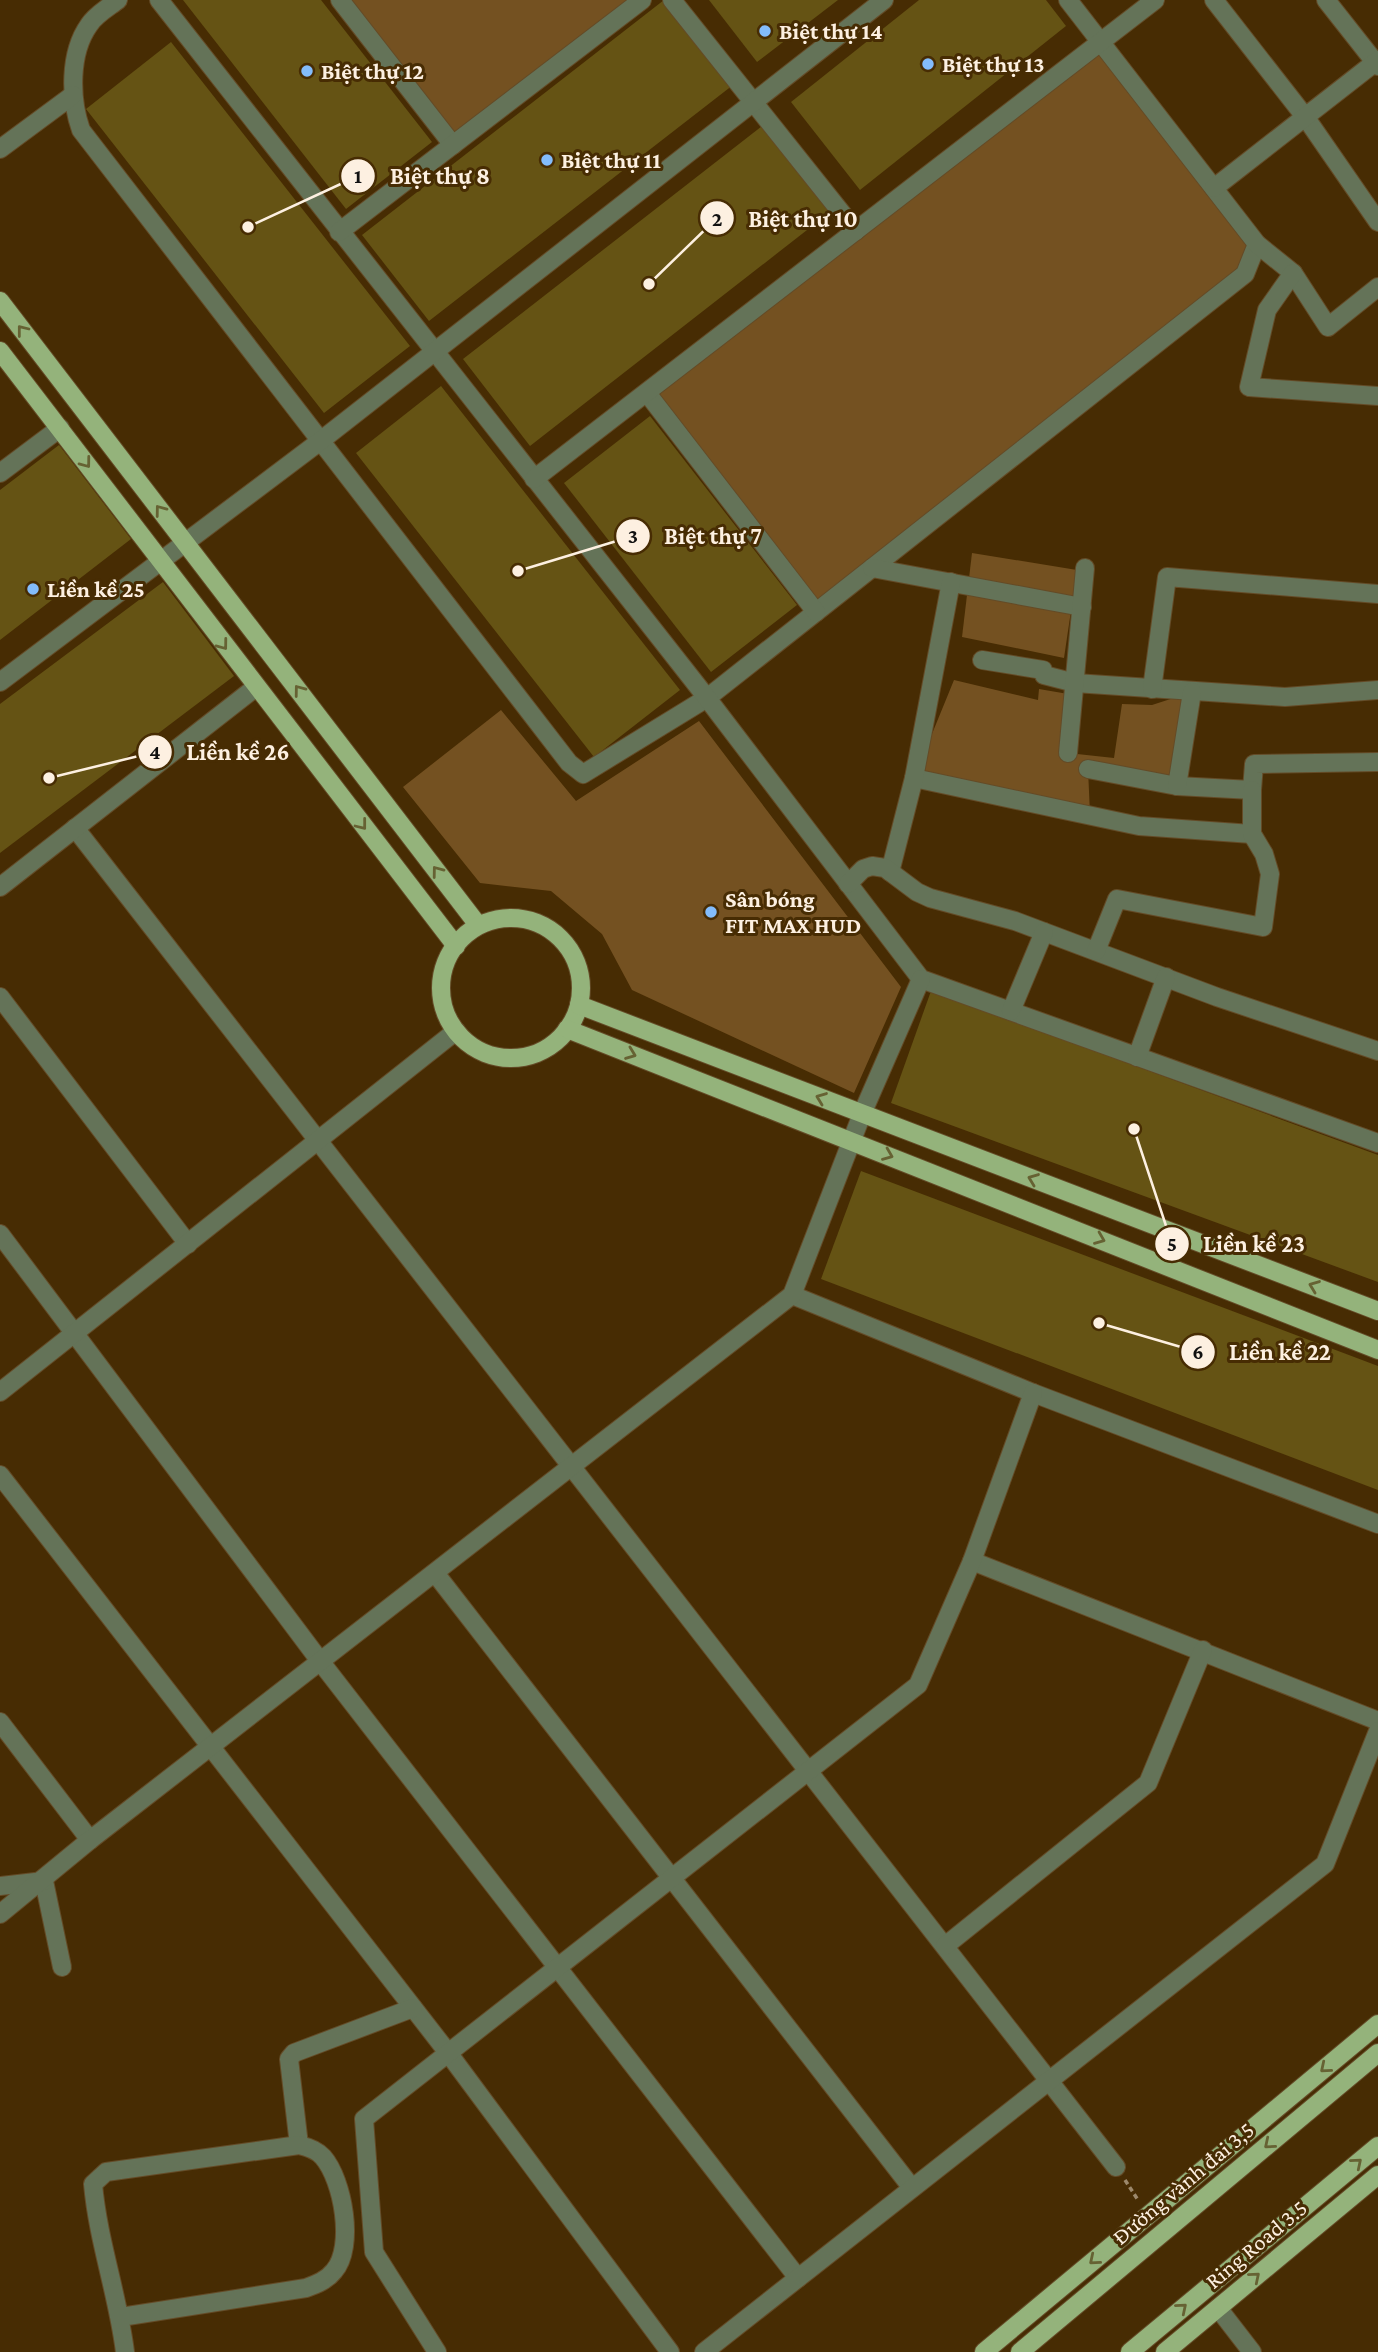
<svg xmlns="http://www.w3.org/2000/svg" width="1378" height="2352" font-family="'Crimson Pro',serif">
  <rect width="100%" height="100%" fill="#472c03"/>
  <g fill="#745121">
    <path d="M339,0h303l-189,145z"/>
    <path d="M1100,42l157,202 -12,30 -429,338 -169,-219z"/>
    <path d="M972,553l105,17 -13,88 -102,-21z"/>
    <path d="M954,680l84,20 1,-11 35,6 -6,58 46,5 8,-54 30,1 40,-13 -15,94 -89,-17 2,45 -176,-36z"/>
    <path d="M501,710l75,91 123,-80 202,266 -47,106 -222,-103 -30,-56 -51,-43 -71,-8 -77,-96z"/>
  </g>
  <g fill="#655314">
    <path d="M183,0h138l111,142 -86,67z"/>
    <path d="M664,0l69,85 -304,236 -67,-86z"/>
    <path d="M709,0h129l-81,62z"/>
    <path d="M919,0h127l20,26 -206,164 -69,-88z"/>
    <path d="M171,42l239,304 -86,67 -238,-304z"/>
    <path d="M766,123l68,86 -304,237 -67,-87z"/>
    <path d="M441,386l239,304 -86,67 -238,-304z"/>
    <path d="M650,416l147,189 -86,67 -147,-189z"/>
    <path d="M59,445l72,94 -131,101v-150z"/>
    <path d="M163,582l71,94 -234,177v-149z"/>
    <path d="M931,991l447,164v127l-487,-179z"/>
    <path d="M861,1171l517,195v124l-557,-211z"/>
  </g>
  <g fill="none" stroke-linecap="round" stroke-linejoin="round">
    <g stroke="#644b27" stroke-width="20">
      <g id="minor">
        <path d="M118,0c-9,7 -23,15 -29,25 -20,28 -19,74 -8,105l488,633 14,11 124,-76 538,-424 12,-30"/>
        <path d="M159,0l548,698 214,281 457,164"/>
        <path d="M340,0l113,145"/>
        <path d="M672,0l184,231"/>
        <path d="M1068,0l189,244 36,29 35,54 50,-40"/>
        <path d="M1214,0l92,118 72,104"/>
        <path d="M1326,0l52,66"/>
        <path d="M0,149l73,-54"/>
        <path d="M1214,188l164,-128"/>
        <path d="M339,232l303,-232"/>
        <path d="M1293,273l-26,37 -18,77 129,9"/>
        <path d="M647,393l169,219"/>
        <path d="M0,473l60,-45"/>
        <path d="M534,479l621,-479"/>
        <path d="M872,568l210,39"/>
        <path d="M982,660l61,10 1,5 31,8 210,14 93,-7"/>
        <path d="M0,682l319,-240 565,-442"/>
        <path d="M1152,689l15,-112 211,17"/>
        <path d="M1068,753l17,-185"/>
        <path d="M1088,769l89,17 75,4 2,-26 124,-2"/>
        <path d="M914,778l225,48 113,8"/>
        <path d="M1177,786l15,-94"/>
        <path d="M75,828l1041,1339"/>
        <path d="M890,872l24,-94 37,-196"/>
        <path d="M848,884l15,-15 9,-3 13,2 32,24 13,6 85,23 202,76 161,54"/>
        <path d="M0,887l256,-200"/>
        <path d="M1096,951l21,-52 146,28 7,-53 -6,-20 -12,-20v-44"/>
        <path d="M0,997l188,247"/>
        <path d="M1011,1011l33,-79"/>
        <path d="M1137,1057l29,-80"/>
        <path d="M0,1234l320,427 478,617"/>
        <path d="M792,1295l241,98 345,131"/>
        <path d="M0,1392l456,-361"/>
        <path d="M0,1475l449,579 221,298"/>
        <path d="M972,1561l406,160"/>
        <path d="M435,1573l477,615"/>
        <path d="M0,1722l90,118"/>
        <path d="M44,1881l18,86"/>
        <path d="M0,1886l44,-5"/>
        <path d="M0,1914l90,-74 702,-545 70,-181 59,-135"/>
        <path d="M945,1946l203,-163 55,-133"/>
        <path d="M299,2145l-10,-86 5,-6 119,-45"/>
        <path d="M1218,2308l34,44"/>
        <path d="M121,2317l185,-29c11,-4 21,-8 28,-17 21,-24 9,-91 -11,-114 -6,-7 -15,-10 -24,-12l-193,27 -13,12c5,57 25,111 32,168"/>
        <path d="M437,2352l-63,-100 -10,-133 554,-434 54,-124 61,-168"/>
        <path d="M704,2352l621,-488 53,-133"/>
      </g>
    </g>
    <g stroke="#644b27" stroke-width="20">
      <g id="major">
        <path d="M0,301l478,624"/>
        <path d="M0,351l456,595"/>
        <circle cx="511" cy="988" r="70"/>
        <path d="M579,1005l799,306"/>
        <path d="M567,1029l811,321"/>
        <path d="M984,2352l394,-328"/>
        <path d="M1020,2352l358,-299"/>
        <path d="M1130,2352l248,-206"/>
        <path d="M1165,2352l213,-177"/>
      </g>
    </g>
    <path stroke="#9c886b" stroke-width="3.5" stroke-dasharray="5 3.5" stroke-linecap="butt" d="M1125,2180l13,20"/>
    <use href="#minor" stroke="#647358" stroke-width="18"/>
    <use href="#major" stroke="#94b37b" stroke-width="18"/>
  </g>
  <defs><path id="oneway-chevron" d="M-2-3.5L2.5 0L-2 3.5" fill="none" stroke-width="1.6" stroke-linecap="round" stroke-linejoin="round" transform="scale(1.75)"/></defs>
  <g stroke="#666233">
    <use href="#oneway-chevron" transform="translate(22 330) rotate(-128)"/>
    <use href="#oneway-chevron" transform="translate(86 463) rotate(53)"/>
    <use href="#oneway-chevron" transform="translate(160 510) rotate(-127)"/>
    <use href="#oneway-chevron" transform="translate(223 645) rotate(53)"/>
    <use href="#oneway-chevron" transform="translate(299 690) rotate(-127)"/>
    <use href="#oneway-chevron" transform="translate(362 825) rotate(52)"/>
    <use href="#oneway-chevron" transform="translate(437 871) rotate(-127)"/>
    <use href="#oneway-chevron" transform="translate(631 1054) rotate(21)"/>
    <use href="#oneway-chevron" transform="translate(821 1098) rotate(-159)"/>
    <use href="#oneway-chevron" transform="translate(888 1155) rotate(22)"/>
    <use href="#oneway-chevron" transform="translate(1033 1179) rotate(-159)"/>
    <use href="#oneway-chevron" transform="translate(1100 1239) rotate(22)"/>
    <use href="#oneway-chevron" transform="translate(1314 1286) rotate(-159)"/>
    <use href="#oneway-chevron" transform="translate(1325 2068) rotate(140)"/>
    <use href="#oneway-chevron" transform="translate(1269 2144) rotate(140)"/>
    <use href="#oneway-chevron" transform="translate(1357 2163) rotate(-40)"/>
    <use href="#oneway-chevron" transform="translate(1094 2260) rotate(140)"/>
    <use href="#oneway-chevron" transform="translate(1255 2277) rotate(-40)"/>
    <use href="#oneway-chevron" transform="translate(1182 2308) rotate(-40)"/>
  </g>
  <g fill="#83bcfb" stroke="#472c03" stroke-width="2.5">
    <circle cx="765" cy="31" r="7"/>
    <circle cx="928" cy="64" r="7"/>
    <circle cx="307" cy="71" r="7"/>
    <circle cx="547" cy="160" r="7"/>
    <circle cx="33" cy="589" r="7"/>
    <circle cx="711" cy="912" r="7"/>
  </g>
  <g text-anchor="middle" stroke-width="6" stroke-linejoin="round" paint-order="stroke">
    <g font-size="23" font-weight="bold" fill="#fdf0e1" stroke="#472c03" text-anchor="start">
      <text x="779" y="39">Biệt thự 14</text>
      <text x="942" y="72">Biệt thự 13</text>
      <text x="321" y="79">Biệt thự 12</text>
      <text x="561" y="168">Biệt thự 11</text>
      <text x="47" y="597">Liền kề 25</text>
      <text x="725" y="907">Sân bóng<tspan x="725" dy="26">FIT MAX HUD</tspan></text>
    </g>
    <g font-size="23" fill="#fdf0e1" stroke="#472c03">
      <text transform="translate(1183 2183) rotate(-40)" y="8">Đường vành đai 3,5</text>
      <text transform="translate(1256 2244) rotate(-40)" y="8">Ring Road 3.5</text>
    </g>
  </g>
  <path fill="none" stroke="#fdf0e1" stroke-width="2.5" d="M248 227L358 176M649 284L717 218M518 571L633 536M49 778L155 752M1134 1129L1172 1244M1099 1323L1198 1352"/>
  <g fill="#fdf0e1" stroke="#472c03" stroke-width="2.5">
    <circle cx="248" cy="227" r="7"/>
    <circle cx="649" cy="284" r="7"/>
    <circle cx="518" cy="571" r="7"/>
    <circle cx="49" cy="778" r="7"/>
    <circle cx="1134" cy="1129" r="7"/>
    <circle cx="1099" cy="1323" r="7"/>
    <circle cx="358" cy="176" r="18"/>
    <circle cx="717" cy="218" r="18"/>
    <circle cx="633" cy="536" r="18"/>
    <circle cx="155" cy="752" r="18"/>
    <circle cx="1172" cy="1244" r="18"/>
    <circle cx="1198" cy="1352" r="18"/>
  </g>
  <g font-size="21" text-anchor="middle" font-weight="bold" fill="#111">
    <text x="358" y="183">1</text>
    <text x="717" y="226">2</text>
    <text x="633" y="543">3</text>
    <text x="155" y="759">4</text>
    <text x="1172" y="1251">5</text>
    <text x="1198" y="1359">6</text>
  </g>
  <g font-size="24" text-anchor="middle" font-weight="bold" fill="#fdf0e1" stroke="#472c03" stroke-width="6" stroke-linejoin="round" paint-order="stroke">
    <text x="440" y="184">Biệt thự 8</text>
    <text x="803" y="227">Biệt thự 10</text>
    <text x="713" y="544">Biệt thự 7</text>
    <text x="238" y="760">Liền kề 26</text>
    <text x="1254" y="1252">Liền kề 23</text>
    <text x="1280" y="1360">Liền kề 22</text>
  </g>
</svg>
